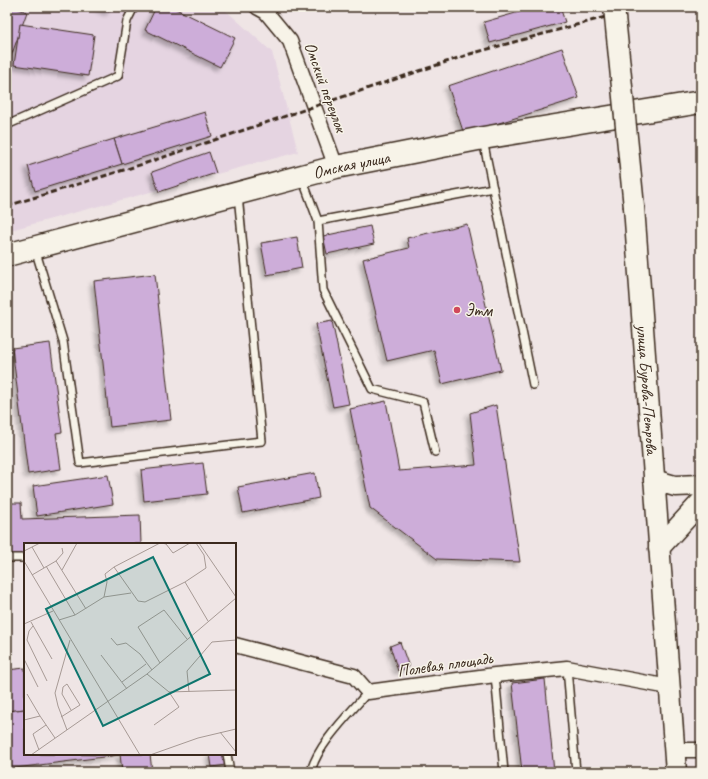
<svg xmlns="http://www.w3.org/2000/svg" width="708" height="779" font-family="Caveat,sans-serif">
  <defs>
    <filter id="shadow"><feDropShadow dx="-3.5" dy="3.5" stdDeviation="2" flood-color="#0004"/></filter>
  </defs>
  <rect width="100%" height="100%" fill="#efe5e5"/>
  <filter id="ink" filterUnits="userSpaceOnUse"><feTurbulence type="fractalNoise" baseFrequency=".025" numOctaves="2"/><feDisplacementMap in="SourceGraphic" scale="8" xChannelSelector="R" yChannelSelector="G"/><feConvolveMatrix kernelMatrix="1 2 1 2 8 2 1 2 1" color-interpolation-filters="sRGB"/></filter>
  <g filter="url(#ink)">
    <path fill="#e5d4e1" d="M7,7h215l50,45 26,100 -291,79z"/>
    <g fill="#cdadd9" stroke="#3b2a1e" filter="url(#shadow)">
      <path d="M7,7h6l14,5 -18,50 -2,-1z"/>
      <path d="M98,7h14l-3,5z"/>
      <path d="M156,7h16l63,31 -15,29 -75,-37z"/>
      <path d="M537,7h23l5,15 -75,21 -6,-21z"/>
      <path d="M20,24l74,11 -6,41 -74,-11z"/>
      <path d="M562,48l17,50 -115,36 -16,-48z"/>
      <path d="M205,112l7,24 -90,28 -8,-25z"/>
      <path d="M114,139l8,25 -87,27 -7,-25z"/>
      <path d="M209,152l7,21 -57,19 -7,-20z"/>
      <path d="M467,224l34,146 -59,14 -8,-34 -47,11 -24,-102 46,-11 -2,-10z"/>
      <path d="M370,226l4,18 -47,10 -4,-18z"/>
      <path d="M297,237l5,31 -35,7 -6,-32z"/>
      <path d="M155,274l16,146 -61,7 -16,-146z"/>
      <path d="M332,321l17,83 -16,3 -17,-83z"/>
      <path d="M50,343l12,89 -6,1 5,36 -33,5 -16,-126z"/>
      <path d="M386,401l13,70 77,-6 -6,-52 26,-8 24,157 -83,-3 -67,-51 -20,-99z"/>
      <path d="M203,463l4,31 -63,7 -3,-31z"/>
      <path d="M315,473l4,25 -76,15 -5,-26z"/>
      <path d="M108,475l5,29 -76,12 -4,-30z"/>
      <path d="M7,503h14l1,16 118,-4 1,29h-116v10l-18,1z"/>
      <path d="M400,642l9,25 -11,4 -8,-25z"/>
      <path d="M25,668v41l-18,2v-41z"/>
      <path d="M545,679l9,93h-32l-10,-89z"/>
      <path d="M25,709v45l95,1 -113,14v-58z"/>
      <path d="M120,754h33h-3l2,18h-30z"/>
      <path d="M210,754h15l1,11 -14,2z"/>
    </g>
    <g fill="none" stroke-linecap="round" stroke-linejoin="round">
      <g stroke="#3b2a1e" stroke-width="10">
        <g id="service">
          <path d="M7,125l111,-49 9,-55 7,-14"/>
          <path d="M483,140l50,245"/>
          <path d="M302,178l16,43 5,69 49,99 51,13 12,50"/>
          <path d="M318,221l175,-33"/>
          <path d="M35,249l28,92 17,122 182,-22 -24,-246"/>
          <path d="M7,558h18"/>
          <path d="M567,668l9,104"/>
          <path d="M495,675l9,97"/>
          <path d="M227,754l3,18"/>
          <path d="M311,772c5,-26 40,-60 57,-80"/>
        </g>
      </g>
      <g stroke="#3b2a1e" stroke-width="17">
        <g id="minor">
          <path d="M257,7l9,5 24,29 46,126"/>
          <path d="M235,645l119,31 14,16 127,-17 72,-7 102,19"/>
          <path d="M674,750h27"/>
        </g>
      </g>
      <g stroke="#3b2a1e" stroke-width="23">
        <g id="secondary">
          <path id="s1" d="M634,207l42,565"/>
          <path d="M654,480l21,6 26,-1"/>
          <path d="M659,548l42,-46"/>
        </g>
      </g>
      <g stroke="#3b2a1e" stroke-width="25">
        <g id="primary">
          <path id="s2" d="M7,255l329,-88 147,-29 218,-36"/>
        </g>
      </g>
      <use href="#service" stroke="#f7f3e8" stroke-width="7"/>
      <use href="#minor" stroke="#f7f3e8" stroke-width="14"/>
      <use href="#secondary" stroke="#f7f3e8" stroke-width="20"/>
      <use href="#primary" stroke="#f7f3e8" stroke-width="22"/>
      <path stroke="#3b2a1e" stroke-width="3" stroke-dasharray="6 3" stroke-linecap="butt" d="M7,206l136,-42 327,-110 172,-47"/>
      <g stroke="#3b2a1e" stroke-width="23" stroke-linecap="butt">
        <path id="secondary-bridge" d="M614,7l20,200"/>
      </g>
      <use href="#secondary-bridge" stroke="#f7f3e8" stroke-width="20"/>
    </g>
  </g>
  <circle fill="#d1495b" stroke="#f7f3e8" stroke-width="1.5" cx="457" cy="310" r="4"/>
  <g text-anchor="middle" stroke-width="3" stroke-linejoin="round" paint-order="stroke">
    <g font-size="17" fill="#3b2a1e" stroke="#f7f3e8">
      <text transform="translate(326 87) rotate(70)" y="6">Омский переулок</text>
      <text dy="6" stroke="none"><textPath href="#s2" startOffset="356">Омская улица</textPath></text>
      <text dy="6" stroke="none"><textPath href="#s1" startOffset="183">улица Бурова-Петрова</textPath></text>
      <text transform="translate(445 664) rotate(-8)" y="6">Полевая площадь</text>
    </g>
    <g font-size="17" fill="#3b2a1e" stroke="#f7f3e8" text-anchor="start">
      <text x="465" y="316">Этм</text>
    </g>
  </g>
  <g transform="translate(24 543)">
    <rect width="212" height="212" fill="#efe5e5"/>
    <path fill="none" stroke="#a79a95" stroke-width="1" d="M136,0l-46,24 24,34 7,1 40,-20 23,39M138,0l4,1 7,9 17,-10M175,0l37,54M8,4l12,21M0,8l16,-8M0,18l116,194M32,18l7,-8 -1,-5M22,23l29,49M38,27l15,-27M8,32l24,-14 30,48M161,39l21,-14 -2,-13 -8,-12M80,54l3,-15 -2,-8 9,-7M35,77l16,-5 29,-18 27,-4M7,79l21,37M0,81l29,-13M9,83l-4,5 -2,9 20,41M87,95l6,7 9,-2 14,11 12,16M77,112l26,34M0,116l14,28M136,120l-22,-36 26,-17 23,29M123,131l22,18 67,-2M98,139l24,-18M165,149l-2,-21 25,-29 24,-2M3,151l13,22M37,174l19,-12 -13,-21 -4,3 -1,7 9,16M0,177l16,-4 15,22M130,182l25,-18 -10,-15M43,187l-9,-24 -3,-13 15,-53M196,189l16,20M15,207l-6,-16 13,-9M7,212l116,-81 89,-76M126,212l48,-17 38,-9"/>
    <path fill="#0f766e" fill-opacity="0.15" stroke="#0f766e" stroke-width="2" d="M129,14l57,117 -107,52 -57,-117z"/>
    <rect width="212" height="212" fill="none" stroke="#3b2a1e" stroke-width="2"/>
  </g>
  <rect width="708" height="779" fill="none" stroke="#f7f3e8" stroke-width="24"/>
  <rect x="12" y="12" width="684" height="755" fill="none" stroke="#3b2a1e" stroke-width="1.5" filter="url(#ink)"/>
</svg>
